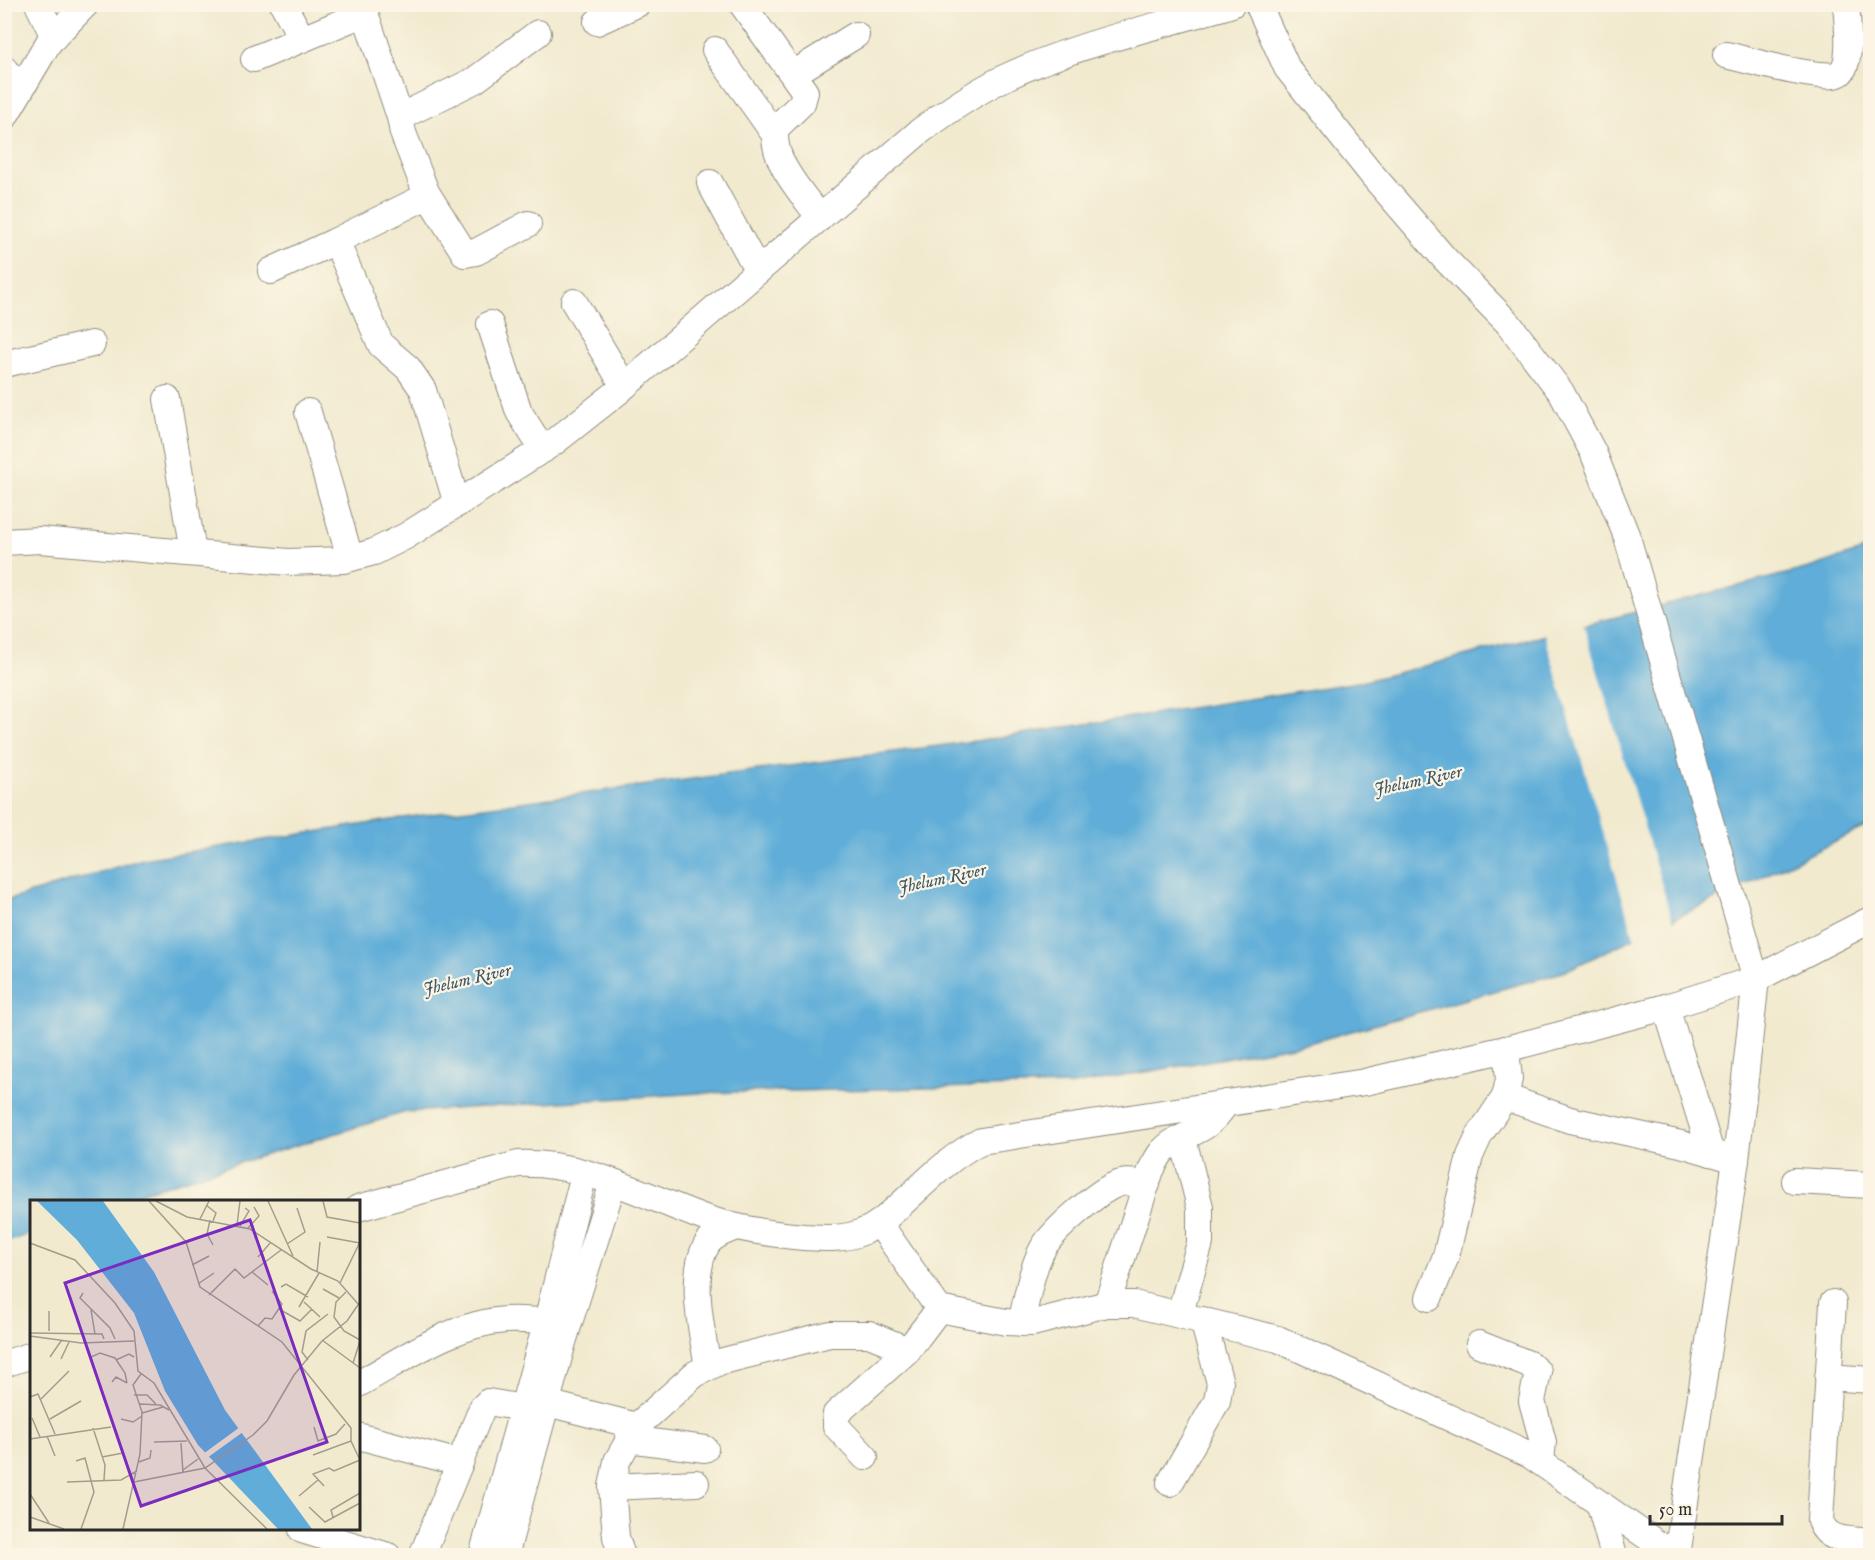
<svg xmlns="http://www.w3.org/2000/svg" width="1875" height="1560" font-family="'IM FELL English',serif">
  <rect width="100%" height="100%" fill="#fcf5e5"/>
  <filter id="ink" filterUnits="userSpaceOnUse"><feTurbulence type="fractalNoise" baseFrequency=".0167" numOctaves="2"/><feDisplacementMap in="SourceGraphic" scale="12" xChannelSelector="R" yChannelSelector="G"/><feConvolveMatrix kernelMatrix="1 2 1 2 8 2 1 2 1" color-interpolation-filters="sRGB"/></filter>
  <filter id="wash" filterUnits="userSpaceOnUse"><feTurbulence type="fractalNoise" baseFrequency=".008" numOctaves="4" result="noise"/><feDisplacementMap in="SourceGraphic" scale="24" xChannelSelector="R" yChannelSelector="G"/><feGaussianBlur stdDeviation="1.35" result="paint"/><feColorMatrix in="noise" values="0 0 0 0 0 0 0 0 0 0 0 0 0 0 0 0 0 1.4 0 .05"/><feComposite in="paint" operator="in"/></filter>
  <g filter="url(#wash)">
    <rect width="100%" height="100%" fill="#f1eacf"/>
    <path fill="#5fadd8" stroke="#456c82" stroke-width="1.5" d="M1870,548v277l-307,147 -254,71 -236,42 -373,8 -294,19 -292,89 -82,1 -1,31 -26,10v-342l138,-42 267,-42 580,-78 375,-58 444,-113z"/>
    <path fill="#f1eacf" d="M1583,623l90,299 -38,18 -91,-307z"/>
  </g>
  <g filter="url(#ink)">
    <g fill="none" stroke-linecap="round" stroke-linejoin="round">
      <g stroke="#8e8a7d" stroke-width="28">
        <g id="minor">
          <path d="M38,4l16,33"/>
          <path d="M283,4l19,35"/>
          <path d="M362,4l38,113 3,16 23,59 -3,6 -87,43 45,104 27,23 15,22 34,114"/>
          <path d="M742,4l63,88 -3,11 -26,25c-7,31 27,66 44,90"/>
          <path d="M1258,4l29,64 87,109 71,82 63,64 53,69 32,60 34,85 129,442 -20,181 -59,396"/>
          <path d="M597,22l40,-18"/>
          <path d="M715,50l60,85"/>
          <path d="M1726,55c18,4 102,28 114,18 13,-11 7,-53 6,-69"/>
          <path d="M254,59l111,-46"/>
          <path d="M4,69l17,19"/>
          <path d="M793,74l63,-39"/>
          <path d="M400,117l75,-37 63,-47"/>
          <path d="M4,118l45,-76 37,-38"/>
          <path d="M710,183l48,88"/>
          <path d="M426,192l39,62 11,-2 52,-28"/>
          <path d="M271,271l65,-30"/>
          <path d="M574,302l50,84"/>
          <path d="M490,324l29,88 24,38"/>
          <path d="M4,364l88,-20"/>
          <path d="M167,399l26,153"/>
          <path d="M308,412l42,146"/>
          <path d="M4,542l36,-2 248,22 56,-2 30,-8 32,-16 147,-93 66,-52 300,-259c27,-20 55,-39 85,-54 71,-34 153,-51 228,-74"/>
          <path d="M1666,1007l45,146"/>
          <path d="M1505,1097l65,23 111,24 55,16"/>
          <path d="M1795,1181l75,4"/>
          <path d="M358,1208l160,-44c65,-3 128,33 187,54 32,11 65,16 99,19 19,1 40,3 58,-5 15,-5 26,-16 37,-26 26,-23 51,-50 82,-65l384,-59 141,-33 160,-42 90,-28 114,-59"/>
          <path d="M879,1223l60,86 67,13 27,1 74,-19h27l144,35 252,116 145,101"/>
          <path d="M1429,1298l17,-42 24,-100 10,-22 25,-37 4,-18 -3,-30"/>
          <path d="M1833,1303l-13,218c8,22 30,18 50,21"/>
          <path d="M1107,1304l44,-134c3,-5 6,-12 10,-17 19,-23 43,-14 65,-50"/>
          <path d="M1180,1313l20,-70v-36l-17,-68"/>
          <path d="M1021,1323c6,-24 10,-53 22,-75 10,-17 54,-56 72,-63 10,-5 21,-2 32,-1"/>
          <path d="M1479,1344l50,20 9,8 -6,29 11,41 -2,19"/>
          <path d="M4,1364l28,-9"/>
          <path d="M708,1366c-6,-32 -20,-94 0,-123 7,-9 18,-12 28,-16"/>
          <path d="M1828,1377l42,3"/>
          <path d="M358,1384c46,-25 95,-61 148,-64 14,-1 28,1 41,1"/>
          <path d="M547,1403l90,23"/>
          <path d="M358,1436l102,27"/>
          <path d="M628,1439l77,10"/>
          <path d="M865,1457l-29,-31v-12l72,-64 31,-41"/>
          <path d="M1170,1483l47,-82 3,-18 -17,-63"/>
          <path d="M612,1487l84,-4"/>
          <path d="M1600,1505l14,51"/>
          <path d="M302,1530l86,26"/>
          <path d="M422,1556l60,-148 6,-6 35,6"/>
          <path d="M482,1556l65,-235 37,-147"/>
          <path d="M505,1556l58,-214 50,-159"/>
          <path d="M622,1556l-6,-19 -4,-50 5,-26 20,-35 58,-52 24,-12 111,-28h39l39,16"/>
        </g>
      </g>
      <use href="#minor" stroke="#fff" stroke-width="26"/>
    </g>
  </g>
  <g text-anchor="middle" stroke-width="4.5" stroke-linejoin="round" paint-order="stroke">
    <g font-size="18" font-style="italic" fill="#3d5868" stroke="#fcf5e5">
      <text transform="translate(1418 780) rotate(-12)" y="6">Jhelum River</text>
      <text transform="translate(942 878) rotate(-12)" y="6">Jhelum River</text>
      <text transform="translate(467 979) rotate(-13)" y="6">Jhelum River</text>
    </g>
  </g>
  <g transform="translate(30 1200)">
    <rect width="330" height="330" fill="#f1eacf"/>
    <path d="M7,1h66l51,71 71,138 87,119h-34l-80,-84 -33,-54 -31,-78 -57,-73z" fill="#5fadd8"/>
    <path d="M210,227l3,5 -36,26 -4,-4z" fill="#f1eacf"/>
    <path fill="none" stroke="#a29e8d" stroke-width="1.5" d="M119,1l37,41 14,45 82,55 69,86v13l9,19 -26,11 -5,-3 -16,6 11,12M126,1l31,16 63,12 61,40 27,12 21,24M238,1l25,55M293,1l4,16 33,6M176,5l10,8 -3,8M170,19l9,-18M180,20l-3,14 6,11M207,25l3,-24M210,26l9,-15 -4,-3M218,28l11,-12 -5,-9M297,37l33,6M0,43l45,17 40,43 19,28 4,40 16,12 51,85 62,61M257,44l18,-12 -8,-24M228,57l13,-15M162,65l17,-9M222,72l16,13M287,72l3,-30M310,83l20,-41M168,84l16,-11M251,87l5,-3 22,13M293,89l16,9M316,92l-10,10 -2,15 10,14 16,9M53,93l-3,5 30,30 5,11M179,95l26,-26 9,9 37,-28M274,102l16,15M269,107l20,-34M249,109l21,12 12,-12M61,110l4,24M228,126l7,-8 7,1 10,-15 -10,-13M19,131v-20M0,133l72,1 2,5M0,136l51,7 53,-2M292,140l38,28M20,157l11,-16M31,159l8,-17M86,160l13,-6 5,3M278,160l-6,-8 4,-21 22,-17M62,163l-1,-6 9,-4 15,5 10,15 2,10M323,163l7,-22M82,182l4,-5 11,6M104,195h13l9,9M0,197l8,-3 17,40M11,199l28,-28M110,204l20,1 9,5M112,213l21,-6M2,218l8,19M20,219l31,-18M91,219l12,3 9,-6M284,227l4,14 18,-7 9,-10M63,228l12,37 -1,15M17,236l8,20M0,239l81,-12M124,242l33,-1M151,243l2,30M283,255l38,-14M72,257l21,-4M46,261l9,-3 9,34 -13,37M109,262l11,-4 1,-8M153,270l15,-11M37,282l54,-2 16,-9M104,282l71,-14 48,-33 14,-14 27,-46 28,-34 25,-20 13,-19M0,294l19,29M269,296l19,-16M279,307l16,15 35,-19M0,317l34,12M303,317l-2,-7 29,-17M93,329l17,-75 2,-42 -9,-27 8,-11"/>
    <path fill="#7b2cbf" fill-opacity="0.15" stroke="#7b2cbf" stroke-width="3" d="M220,20l77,222 -186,64 -76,-223z"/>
    <rect width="330" height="330" fill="none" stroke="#2b2b2b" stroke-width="3"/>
  </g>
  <rect width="1875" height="1560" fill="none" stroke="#fcf5e5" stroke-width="24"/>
  <path d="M1650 1515v9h132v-9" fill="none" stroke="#2b2b2b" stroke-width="3"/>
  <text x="1659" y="1515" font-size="18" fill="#2b2b2b" stroke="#fcf5e5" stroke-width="4.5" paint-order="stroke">50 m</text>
</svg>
